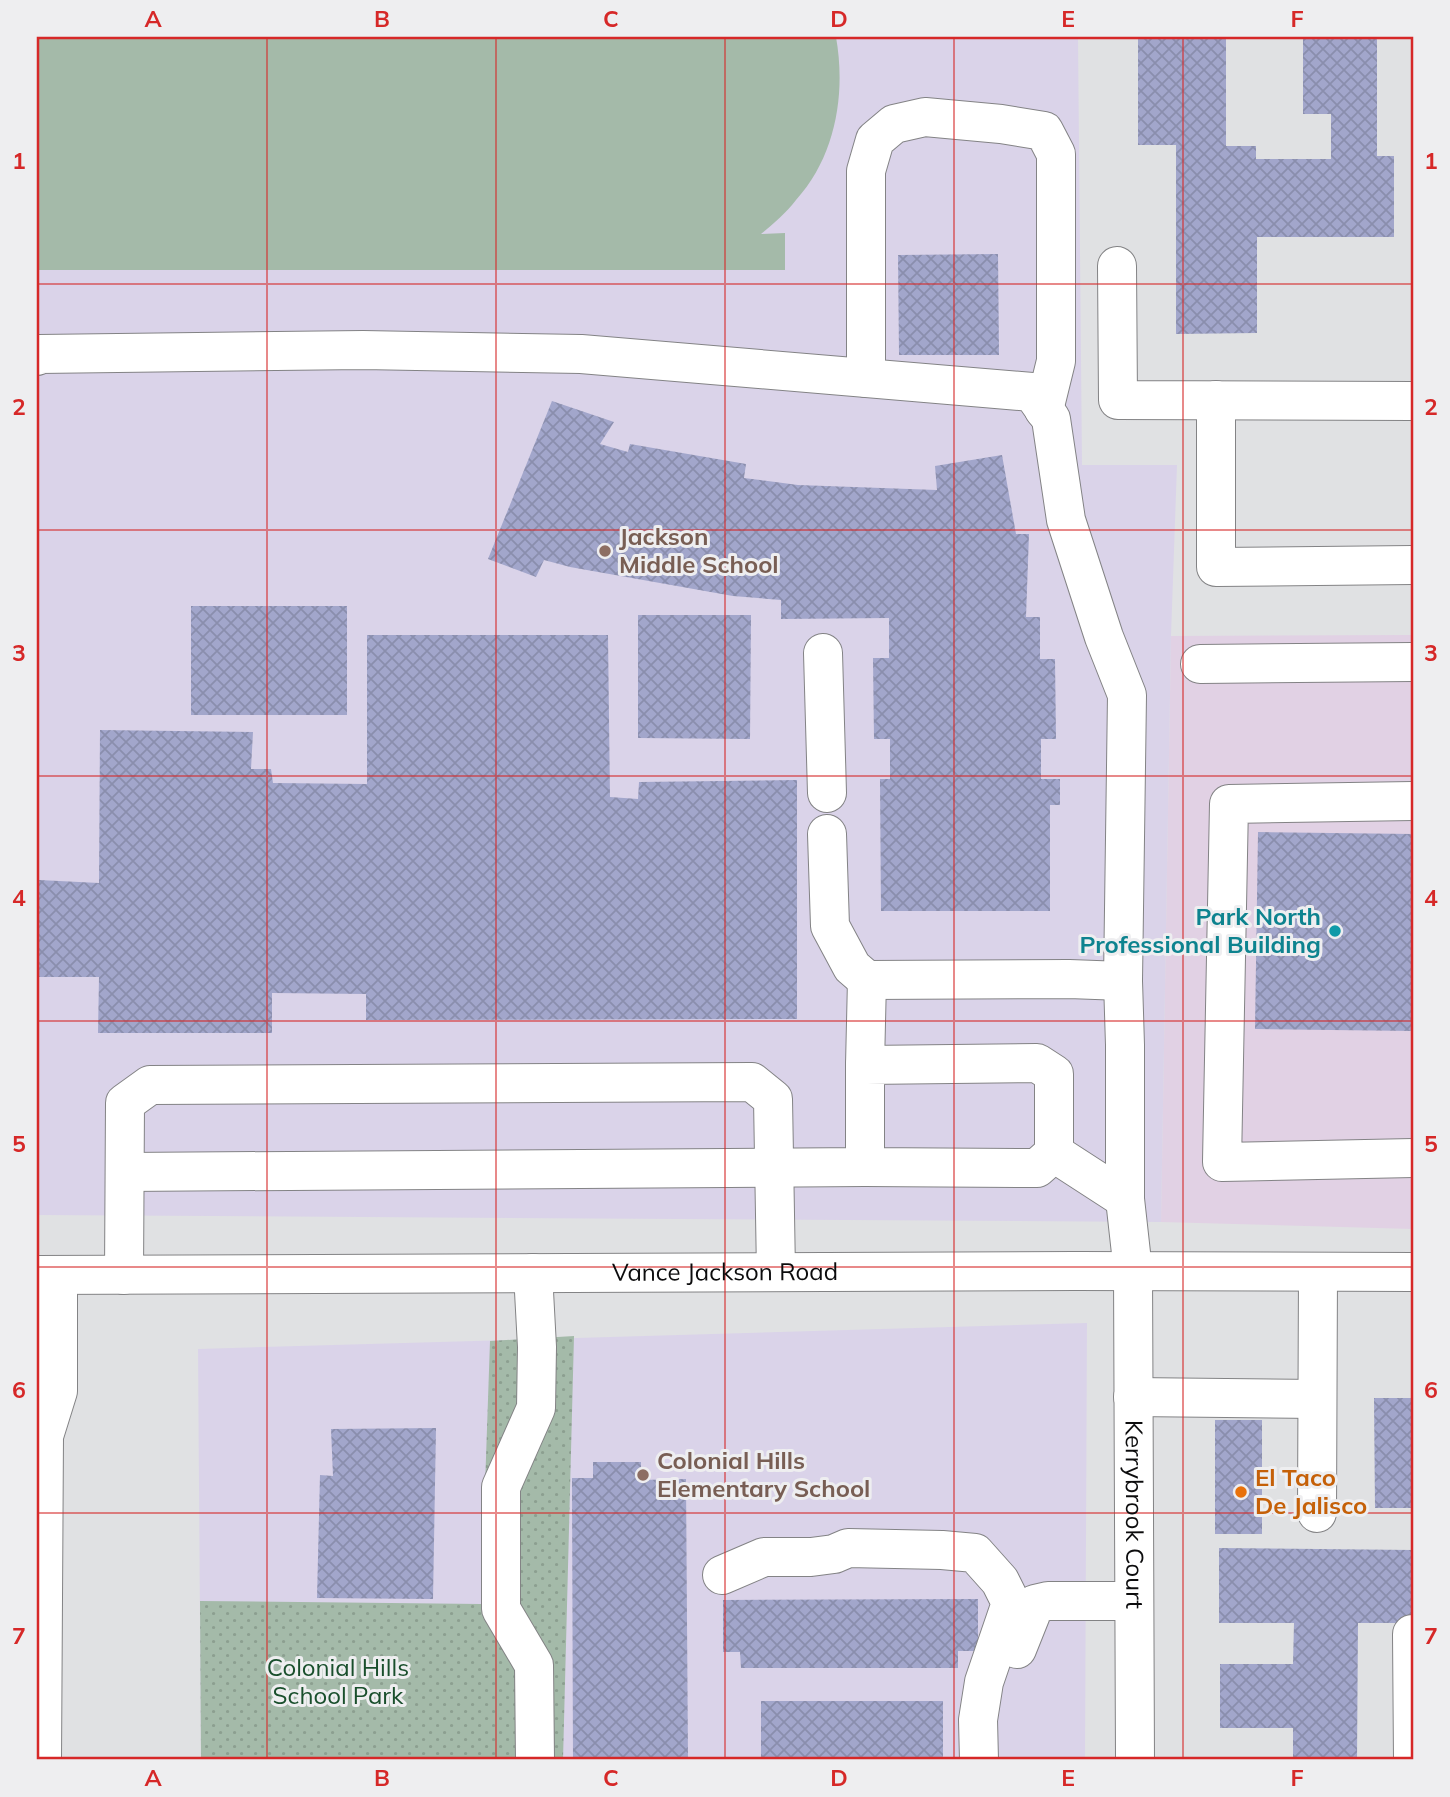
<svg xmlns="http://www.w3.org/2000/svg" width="1450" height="1797" font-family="Mulish,sans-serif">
  <defs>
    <pattern id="park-dots" width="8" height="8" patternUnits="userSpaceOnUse" patternTransform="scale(1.75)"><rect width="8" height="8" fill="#a4baa9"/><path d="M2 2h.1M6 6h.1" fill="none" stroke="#8c9f90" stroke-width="1.8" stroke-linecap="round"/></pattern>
    <pattern id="building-cross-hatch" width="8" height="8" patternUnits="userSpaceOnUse" patternTransform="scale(1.75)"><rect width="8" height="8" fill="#a2a6cb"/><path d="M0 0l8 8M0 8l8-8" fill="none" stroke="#8a8ead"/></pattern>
  </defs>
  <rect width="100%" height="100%" fill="#e0e1e3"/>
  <path fill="#e1d1e4" d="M1413,635v594l-252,-7 10,-586z"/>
  <g fill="#dad3e9">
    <path d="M37,37h1041l4,428h95l-6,171 -10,586 -1124,-7z"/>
    <path d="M1087,1323l-2,437h-884l-3,-411z"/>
  </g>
  <path fill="#a4baa9" d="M37,37h799c10,56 0,119 -40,163 -10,13 -23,24 -35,34l24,-1v37h-748z"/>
  <path fill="url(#park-dots)" d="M574,1336l-11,424h-362l-1,-159 281,3 9,-263z"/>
  <g fill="url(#building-cross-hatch)">
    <path d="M1138,37h88v109h30v13h75v-45h-28v-77h74v119h17v81h-137v96l-81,1v-189h-38z"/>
    <path d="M998,254l1,101h-100l-1,-100z"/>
    <path d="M552,401l62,21 -14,22 28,8 2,-8 116,20 -2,14 54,7 139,5 -2,-24 67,-11 14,79h13l-3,83h14v42h15l1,80h-15v40h19v26h-10v106h-169l-1,-132h10v-40h-16l-1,-81h16v-40l-108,1v-19l-48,-4 -163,-29 -26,-7 -8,17 -48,-18z"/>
    <rect x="191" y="606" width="156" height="109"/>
    <path d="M638,615h113l-1,124 -112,-1z"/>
    <path d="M367,635h241l2,162 28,2 1,-17 158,-2v239l-431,1v-26l-94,-1v40h-174l1,-56h-62l2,-97 60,3 1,-153 153,2 -2,37h20l2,14 94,1z"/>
    <path d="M1258,832l155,2v197l-158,-2z"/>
    <path d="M1374,1398h39v110h-38z"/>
    <rect x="1215" y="1420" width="47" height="114"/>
    <path d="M436,1428l-3,171 -116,-1 3,-123 13,1 -2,-47z"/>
    <path d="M593,1462h48v18l45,-1 2,281h-115l-1,-282h21z"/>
    <path d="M1219,1548l194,2v73h-55l-1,137h-64v-32h-73v-64h73l1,-41h-75z"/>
    <path d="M978,1599v52h-20v17h-217l-1,-16h-17v-52z"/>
    <rect x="761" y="1701" width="182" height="59"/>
  </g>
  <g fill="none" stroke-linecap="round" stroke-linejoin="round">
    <g stroke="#838385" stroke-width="40">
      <g id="minor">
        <path d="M1117,266l1,134 295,1"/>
        <path id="s1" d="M37,356l2,-2 324,-4 218,4 451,38 19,27 15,101 38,117 23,58 -4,286 2,64v154l8,72 2,489"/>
        <path d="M866,378v-207l9,-31 19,-16 31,-7 76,7 43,7 12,23v207l-12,49"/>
        <path d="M1216,400v167l197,-2"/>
        <path d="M823,653l4,140"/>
        <path d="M1200,664l213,-2"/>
        <path d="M1413,801l-184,3 -7,358 191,-4"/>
        <path d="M827,834l3,92 22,41 15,13 202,-1 54,2"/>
        <path d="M865,1065l2,-85"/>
        <path d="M1054,1153l71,46"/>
        <path d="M125,1172l740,-5 172,1 17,-15v-79l-17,-11 -172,2v102"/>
        <path d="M533,1273l4,74 -1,61 -35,79v122l33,56 1,95"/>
        <path d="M124,1275l1,-172 25,-18 602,-3 21,17 3,173"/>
        <path d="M1133,1397l184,2"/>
        <path d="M1317,1513l1,-241"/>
        <path d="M722,1575l42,-18h47l23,-3 14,-6 94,2 33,3 25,28 11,22 -27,79 -6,38 1,40"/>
        <path d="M1412,1634l1,126"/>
        <path d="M1017,1649l18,-45 13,-3h86"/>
        <path d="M42,1760l2,-324 14,-45v-116"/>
      </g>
    </g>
    <g stroke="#838385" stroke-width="40">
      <g id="major">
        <path id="s2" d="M37,1275l1038,-4 338,1"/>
      </g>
    </g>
    <use href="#minor" stroke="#fff" stroke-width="38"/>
    <use href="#major" stroke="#fff" stroke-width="38"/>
  </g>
  <path fill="none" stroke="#d62828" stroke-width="2" stroke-opacity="0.55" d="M267,37v1723M496,37v1723M725,37v1723M954,37v1723M1183,37v1723M37,284h1376M37,530h1376M37,776h1376M37,1021h1376M37,1267h1376M37,1513h1376"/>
  <g fill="#8d6e63" stroke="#eeeef0" stroke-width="2.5">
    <circle cx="605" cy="551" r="7"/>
    <circle cx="643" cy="1475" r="7"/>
  </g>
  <circle fill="#0f9aa8" stroke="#eeeef0" stroke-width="2.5" cx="1335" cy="931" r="7"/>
  <circle fill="#e8710a" stroke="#eeeef0" stroke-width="2.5" cx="1241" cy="1492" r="7"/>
  <g text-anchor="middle" stroke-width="6" stroke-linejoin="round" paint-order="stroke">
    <g font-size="24" font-weight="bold" fill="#785e54" stroke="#eeeef0" text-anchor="start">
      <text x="619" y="545">Jackson<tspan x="619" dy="28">Middle School</tspan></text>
      <text x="657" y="1469">Colonial Hills<tspan x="657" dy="28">Elementary School</tspan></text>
    </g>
    <g font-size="24" font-weight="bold" fill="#0d838f" stroke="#eeeef0" text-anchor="end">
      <text x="1321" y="925">Park North<tspan x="1321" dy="28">Professional Building</tspan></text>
    </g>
    <g font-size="24" fill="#0c0c0d" stroke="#eeeef0">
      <text dy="8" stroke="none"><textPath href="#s2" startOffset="688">Vance Jackson Road</textPath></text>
      <text dy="8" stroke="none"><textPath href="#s1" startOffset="2138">Kerrybrook Court</textPath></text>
    </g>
    <g font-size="24" font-weight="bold" fill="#c56008" stroke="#eeeef0" text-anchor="start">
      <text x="1255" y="1486">El Taco<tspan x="1255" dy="28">De Jalisco</tspan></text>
    </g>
    <g font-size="24" fill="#194f2c" stroke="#eeeef0">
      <text x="338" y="1676">Colonial Hills<tspan x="338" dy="28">School Park</tspan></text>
    </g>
  </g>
  <rect width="1450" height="1797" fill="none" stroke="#eeeef0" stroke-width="77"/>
  <rect x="38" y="38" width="1374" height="1720" fill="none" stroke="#d62828" stroke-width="2.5"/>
  <g font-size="23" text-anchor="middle" font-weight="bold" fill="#d62828">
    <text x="153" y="27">A</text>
    <text x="382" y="27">B</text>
    <text x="611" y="27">C</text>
    <text x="839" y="27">D</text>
    <text x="1068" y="27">E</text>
    <text x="1297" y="27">F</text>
    <text x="19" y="169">1</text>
    <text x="1431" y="169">1</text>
    <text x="19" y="415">2</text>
    <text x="1431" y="415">2</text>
    <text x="19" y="661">3</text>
    <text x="1431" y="661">3</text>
    <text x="19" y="906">4</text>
    <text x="1431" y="906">4</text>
    <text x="19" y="1152">5</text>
    <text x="1431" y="1152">5</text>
    <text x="19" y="1398">6</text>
    <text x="1431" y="1398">6</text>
    <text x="19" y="1644">7</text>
    <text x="1431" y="1644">7</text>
    <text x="153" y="1786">A</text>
    <text x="382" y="1786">B</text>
    <text x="611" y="1786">C</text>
    <text x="839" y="1786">D</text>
    <text x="1068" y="1786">E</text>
    <text x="1297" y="1786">F</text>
  </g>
</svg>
